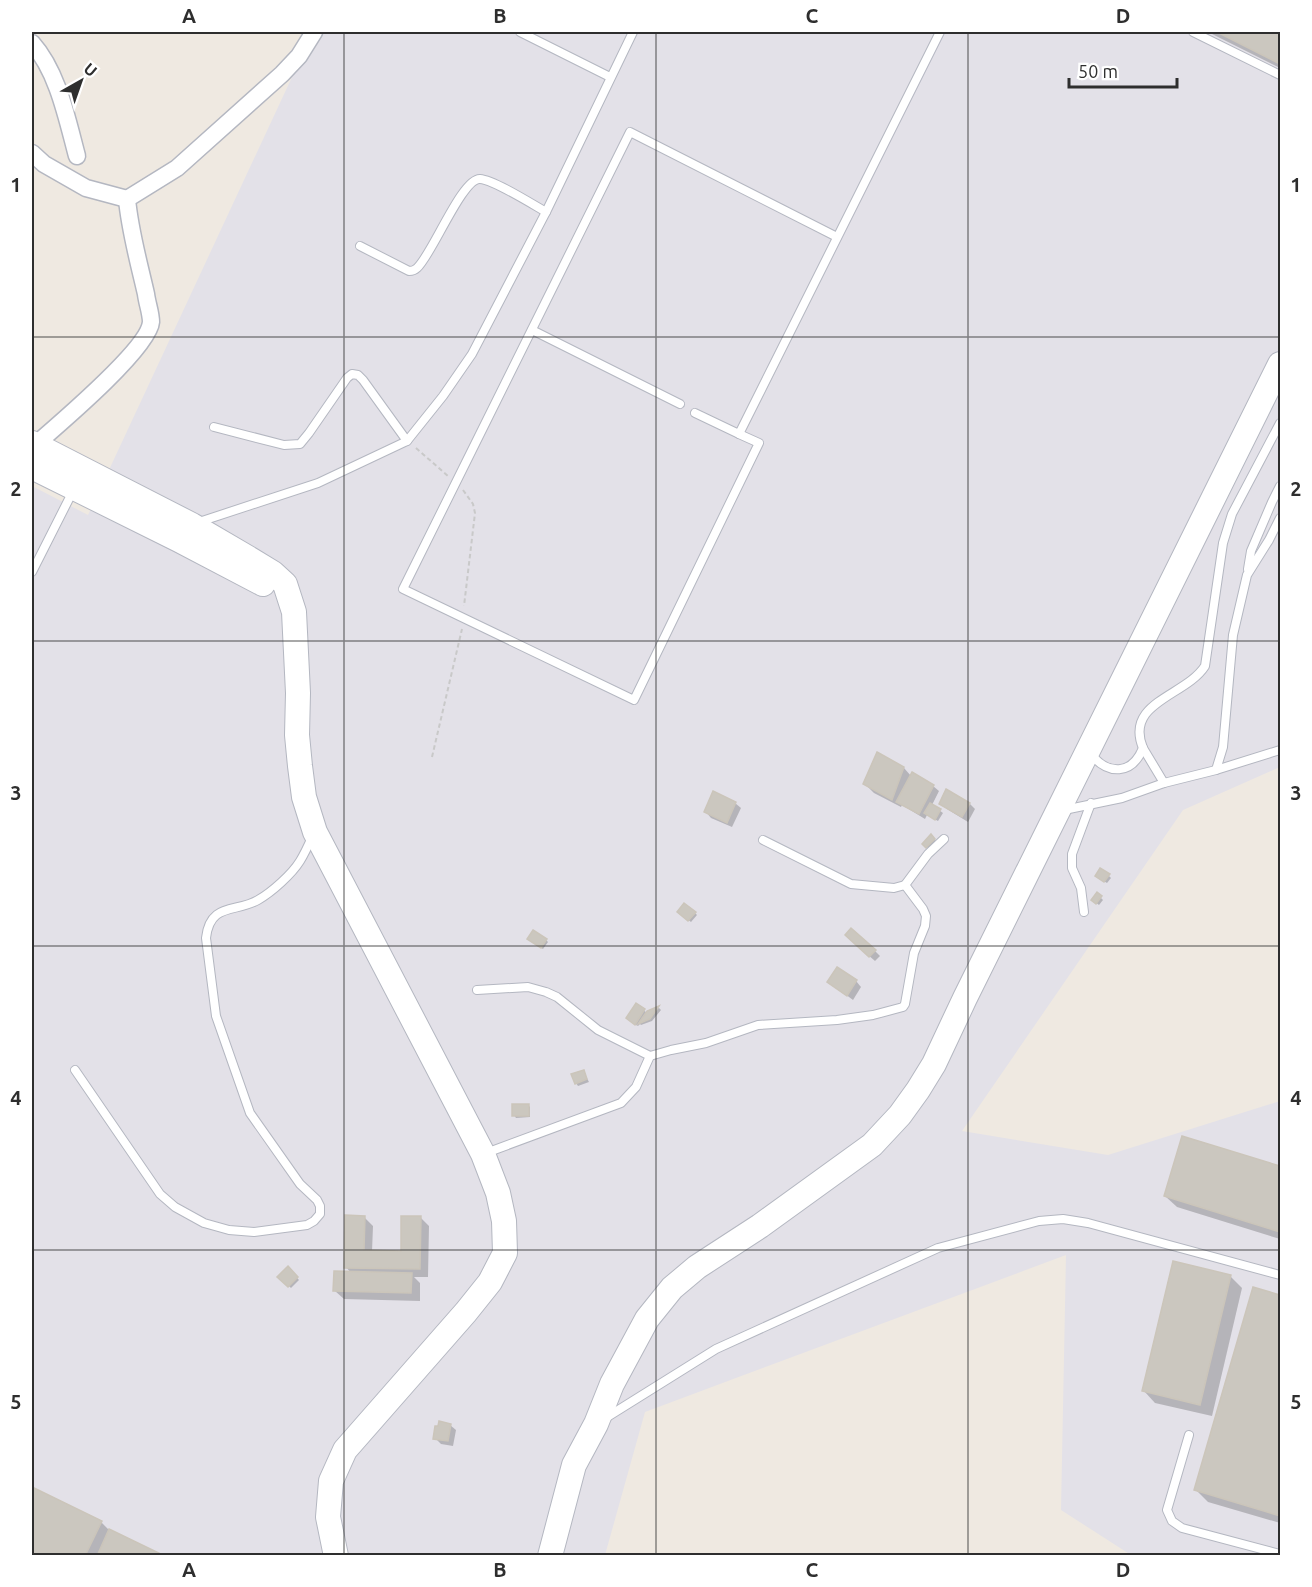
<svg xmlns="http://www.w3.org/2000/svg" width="1312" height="1587" font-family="Ubuntu,sans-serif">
  <rect width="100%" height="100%" fill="#efe9e1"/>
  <path fill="#e3e1e8" d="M313,32h967v735l-97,43 -221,321 146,24 172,-54v454h-149l-70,-45 5,-255 -421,157 -40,143h-573v-1069l56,29z"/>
  <g fill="#0003">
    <path d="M1208,32h72v36z"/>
    <path d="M877,754l27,14 7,8 22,10 6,5 -7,14 11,8 -5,8 -11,-6 -2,4 -23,-14 -1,2 -27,-14 -9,-9z"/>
    <path d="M947,792l23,12 5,5 -7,13 -21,-13 -6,-5z"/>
    <path d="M735,803l6,5 -9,19 -21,-9 -5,-6z"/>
    <path d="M931,837l6,5 -8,7 -5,-5z"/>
    <path d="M1109,876l2,2 -4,5 -8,-5z"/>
    <path d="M1097,894l6,6 -4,5 -4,-3z"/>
    <path d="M695,913l2,2 -6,7 -10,-8z"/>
    <path d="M546,940l2,2 -5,7 -12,-8z"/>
    <path d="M852,941l23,10 5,5 -5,5z"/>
    <path d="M856,981l5,6 -8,13 -24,-18z"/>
    <path d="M637,1005l10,8 12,-5 2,2 -9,11 -11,4 -1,-1 -2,2 -8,-6z"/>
    <path d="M583,1071l6,11 -11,4 -2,-3z"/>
    <path d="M528,1105l2,2v10l-14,1 -2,-3z"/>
    <path d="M1183,1138l97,30v71l-103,-32 -12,-11z"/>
    <path d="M364,1217l9,9 -1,26 30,1 18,-36 9,9 -1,51h-14l6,6v18l-76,-2 -9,-8 16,-18 -5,-6z"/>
    <path d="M288,1268l11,12 -8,8 -12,-11z"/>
    <path d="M1230,1276l12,12 -30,128 -57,-13 -11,-12z"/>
    <path d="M1254,1289l26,7v227l-72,-21 -12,-12z"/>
    <path d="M450,1425l6,5 -3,16 -12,-2 -6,-6z"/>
    <path d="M32,1489l69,33 9,9 51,25h-129z"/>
  </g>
  <g fill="#cbc7bf" stroke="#cbc5ba" stroke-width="1.5">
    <path d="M1217,32h63v32z"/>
    <path d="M877,752l27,15 -12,33 -29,-16z"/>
    <path d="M912,772l22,13 -15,29 -23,-12z"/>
    <path d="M946,789l24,14 -8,14 -23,-13z"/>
    <path d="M713,791l23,11 -9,21 -23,-11z"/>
    <path d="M930,803l11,6 -6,11 -11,-7z"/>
    <path d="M931,834l4,5 -9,9 -4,-4z"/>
    <path d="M1100,868l10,6 -6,8 -9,-6z"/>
    <path d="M1097,892l5,4 -6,8 -5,-4z"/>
    <path d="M684,903l12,9 -8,9 -11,-9z"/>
    <path d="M851,928l25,22 -7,7 -24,-22z"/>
    <path d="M533,930l14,9 -6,9 -14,-9z"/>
    <path d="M837,967l20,13 -10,16 -20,-14z"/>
    <path d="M636,1003l9,6 -10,16 -9,-7z"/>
    <path d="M659,1006l-9,13 -12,5 9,-13z"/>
    <path d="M584,1070l3,9 -12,5 -4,-10z"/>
    <rect x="512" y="1104" width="17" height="12"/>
    <path d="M1182,1136l98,30v66l-116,-36z"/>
    <path d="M345,1215l20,1 -1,34 37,1v-35h20l-1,53 -76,-1z"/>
    <path d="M1173,1261l58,14 -31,130 -58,-14z"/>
    <path d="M288,1266l10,11 -10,10 -11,-10z"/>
    <path d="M334,1271l78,2 -1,20 -78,-2z"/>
    <path d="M1253,1287l27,8v221l-86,-26z"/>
    <path d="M439,1421l12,3 -3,17 -15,-2 2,-13h3z"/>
    <path d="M32,1487l70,34 -17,35 -53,-1z"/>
    <path d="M109,1529l52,25 -1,2h-63z"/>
  </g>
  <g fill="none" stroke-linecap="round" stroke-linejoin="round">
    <g stroke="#b4b7c1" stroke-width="10">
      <g id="lane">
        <path d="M520,32l90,45"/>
        <path d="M1193,32l87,43"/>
        <path d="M360,246l49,25c3,0 5,0 8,-3 15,-13 45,-90 63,-89 14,1 52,25 66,33"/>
        <path d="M532,330l148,74"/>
        <path d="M695,413l44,21 201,-402"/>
        <path d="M214,427l70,18 16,-1 9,-11 38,-55 5,-4 6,1 5,5 44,61"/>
        <path d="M739,434l20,9 -125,257 -231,-111 227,-457 207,105"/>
        <path d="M196,523l122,-40 89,-42 36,-45 29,-42 74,-142 87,-180"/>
        <path d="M1248,569l3,-18 21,-49 8,-16"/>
        <path d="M32,572l42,-83"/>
        <path d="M1090,753c18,23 42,22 53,-5"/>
        <path d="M1216,770l7,-23 10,-112 14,-60 22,-35 11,-22"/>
        <path d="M1164,783l-21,-35c-19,-46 43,-52 62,-82l18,-123 9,-29 48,-91"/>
        <path d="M1064,810l58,-12 42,-15 52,-13 64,-20"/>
        <path d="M763,840l88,44 43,4 11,-3"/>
        <path d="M1084,912l-3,-24 -9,-20v-14l19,-51"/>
        <path d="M477,990l51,-3 18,5 11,5 41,33 52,26"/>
        <path d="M75,1070l85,124 15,13 29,16 25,7 25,2 53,-7 7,-4 6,-7v-8l-3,-6 -17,-16 -50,-71 -34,-97 -10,-78c4,-36 30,-25 52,-38 14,-8 34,-26 42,-39 5,-8 9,-17 13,-26"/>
        <path d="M486,1153l135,-50 15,-16 14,-31 21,-6 35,-7 52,-18 79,-5 36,-5 30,-8 2,-3 9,-51 11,-27 1,-10 -3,-7 -18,-24 23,-31 16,-15"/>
        <path d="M604,1419l112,-70 222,-101 101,-27 24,-2 25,4 192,52"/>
        <path d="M1189,1435l-22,75 5,11 10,7 98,26"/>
      </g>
    </g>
    <g stroke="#b4b7c1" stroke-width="19">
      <g id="street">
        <path d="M32,43c26,29 35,76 45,113"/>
        <path d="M32,153l12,11 42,24 41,11"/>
        <path d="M32,452l3,-7c23,-20 114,-97 116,-123 0,-9 -4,-19 -5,-28 -7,-31 -16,-62 -19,-95l50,-31 105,-94 17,-18 15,-24"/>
      </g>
    </g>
    <g stroke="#b4b7c1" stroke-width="26">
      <g id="secondary">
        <path d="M32,443l160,82 58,34 23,14 12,11 9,28 4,81 -1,42 3,31 4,31 11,35 168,322 15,39 6,28 1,32 -15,29 -24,30 -121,138 -14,31 -3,36 8,39"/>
        <path d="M32,467l147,73 84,44"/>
        <path d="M550,1556l24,-91 22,-41 16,-40 35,-65 25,-31 25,-21 63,-41 112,-81 28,-30 18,-25 16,-26 31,-66 315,-634"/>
      </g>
    </g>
    <g stroke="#c9c9c9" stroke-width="2" stroke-dasharray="4.5 3" stroke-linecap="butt">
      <path d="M416,448l32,28"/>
      <path d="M463,490l10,14 2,9 -11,93"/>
      <path d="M432,757l30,-128"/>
    </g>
    <use href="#lane" stroke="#fff" stroke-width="8"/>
    <use href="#street" stroke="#fff" stroke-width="16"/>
    <use href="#secondary" stroke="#fff" stroke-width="24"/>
  </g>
  <path fill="none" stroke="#2e2e2e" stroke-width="1.5" stroke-opacity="0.55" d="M344,32v1524M656,32v1524M968,32v1524M32,337h1248M32,641h1248M32,946h1248M32,1250h1248"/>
  <rect width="1312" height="1587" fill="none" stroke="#ffffff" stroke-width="66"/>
  <g transform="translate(81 81) rotate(40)" stroke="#ffffff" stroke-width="4.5" paint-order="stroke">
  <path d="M0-4.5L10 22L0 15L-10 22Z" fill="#2e2e2e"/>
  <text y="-9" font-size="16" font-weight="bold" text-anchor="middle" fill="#2e2e2e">U</text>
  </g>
  <path d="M1069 78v9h108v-9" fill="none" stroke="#2e2e2e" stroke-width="3"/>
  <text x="1078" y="78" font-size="18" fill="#2e2e2e" stroke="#ffffff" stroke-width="4.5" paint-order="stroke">50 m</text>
  <rect x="33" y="33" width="1246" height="1521" fill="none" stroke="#2e2e2e" stroke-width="2"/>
  <g font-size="20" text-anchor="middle" font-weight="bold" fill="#2e2e2e">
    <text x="189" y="23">A</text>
    <text x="500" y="23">B</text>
    <text x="812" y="23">C</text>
    <text x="1123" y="23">D</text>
    <text x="16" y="192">1</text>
    <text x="1296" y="192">1</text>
    <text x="16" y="496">2</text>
    <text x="1296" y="496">2</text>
    <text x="16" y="800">3</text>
    <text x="1296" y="800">3</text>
    <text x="16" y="1105">4</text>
    <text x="1296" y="1105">4</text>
    <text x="16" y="1409">5</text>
    <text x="1296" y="1409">5</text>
    <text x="189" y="1577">A</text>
    <text x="500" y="1577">B</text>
    <text x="812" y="1577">C</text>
    <text x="1123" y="1577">D</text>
  </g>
</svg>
